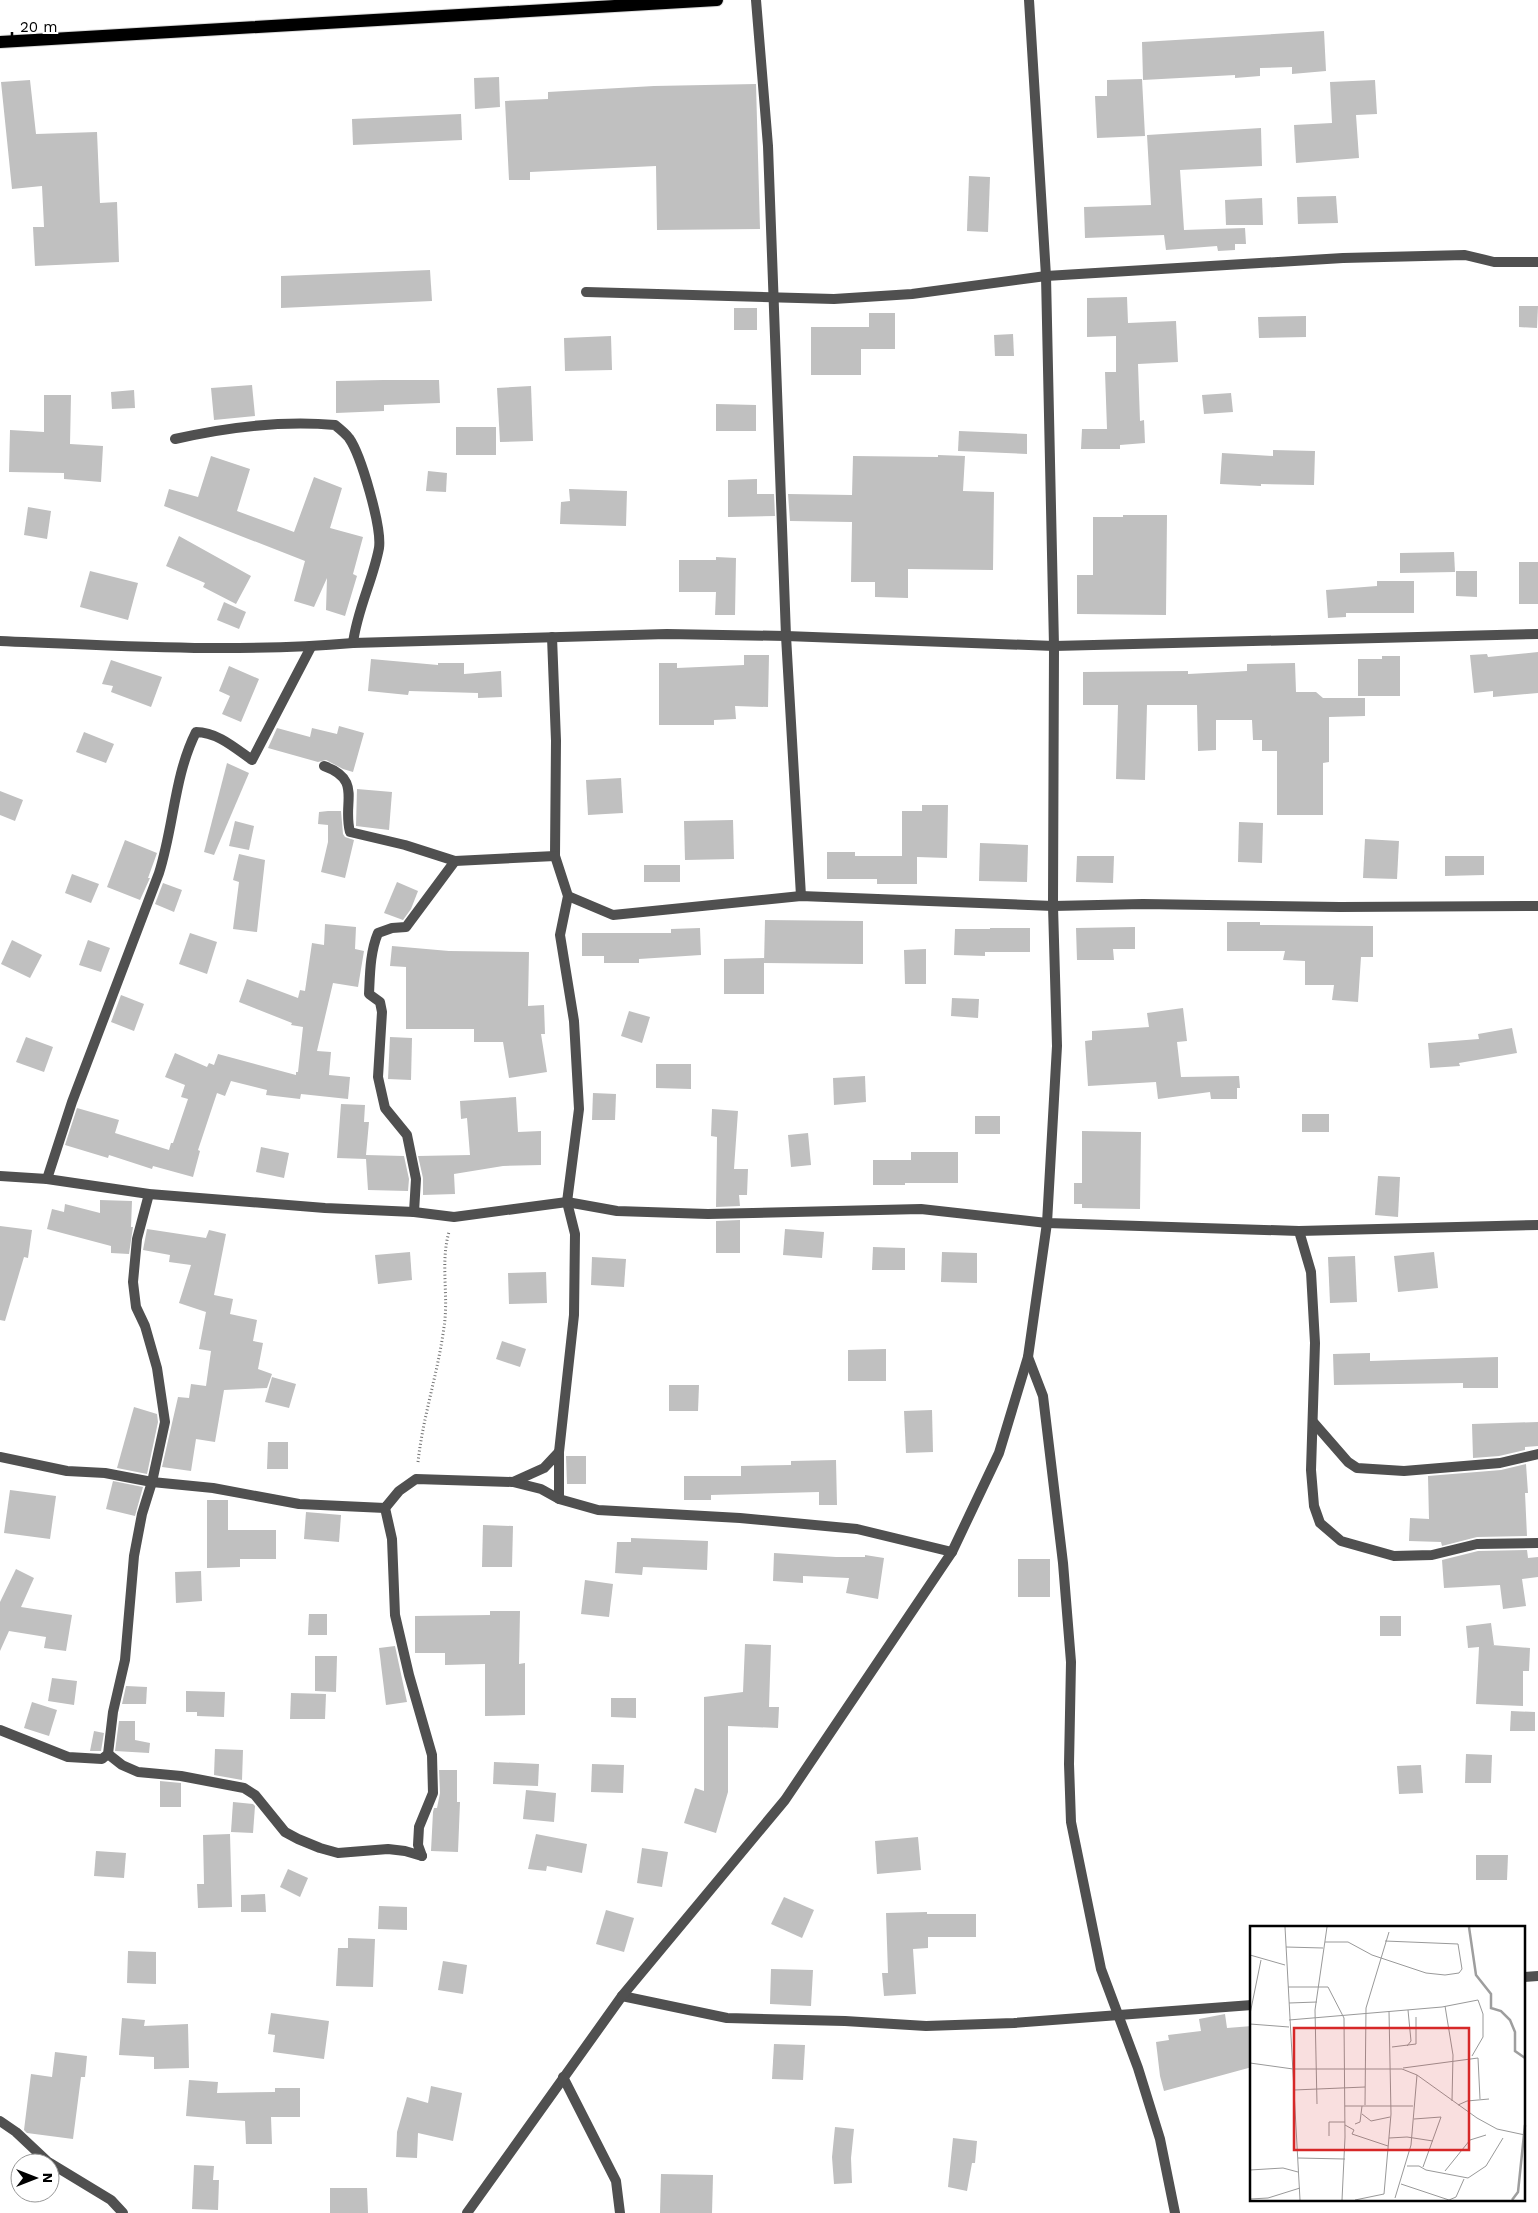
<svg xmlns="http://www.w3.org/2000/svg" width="1538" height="2213" font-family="'Work Sans',sans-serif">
  <rect width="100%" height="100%" fill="#fff"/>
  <g fill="#c0c0c0">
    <path d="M1324,31l2,40 -34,3v-7l-32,1v8l-25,2v-3l-92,5 -1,-38z"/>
    <path d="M499,77l1,30 -25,2 -1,-31z"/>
    <path d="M1142,79l3,57 -48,2 -2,-42h12v-16z"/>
    <path d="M30,80l6,54 61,-2 3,71 17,-1 2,60 -84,4 -2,-39h11l-2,-41 -30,3 -11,-107z"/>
    <path d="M1375,80l2,34 -21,1 3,43 -63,5 -2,-38 38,-2 -2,-41z"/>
    <path d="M756,84l4,145 -103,1 -1,-64 -126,6v8h-21l-4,-79 43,-2v-7l106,-6z"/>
    <path d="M461,114l1,26 -109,5 -1,-26z"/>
    <path d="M1261,128l1,38 -82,4 4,60 61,-2 1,16h-11v6l-17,1 -1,-5 -51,4 -2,-15 -79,3 -1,-31 67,-2 -4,-70z"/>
    <path d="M969,176l21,1 -2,55 -21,-1z"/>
    <path d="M1336,196l2,27 -40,1 -1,-27z"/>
    <path d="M1262,198l1,27h-37l-1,-25z"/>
    <path d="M430,270l2,31 -151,7v-32z"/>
    <path d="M1127,297l1,26 48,-2 2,41 -40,2 2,57 4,-1 1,23 -25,2v4h-39l1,-20h25l-2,-57h11v-36l-29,1v-39z"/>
    <path d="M1519,306h19l-1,22 -18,-1z"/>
    <rect x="734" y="308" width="23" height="22"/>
    <path d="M869,313h26v36h-34v26h-50v-48h58z"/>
    <path d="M1306,316v21l-47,1 -1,-21z"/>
    <path d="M1013,334l1,22h-19l-1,-21z"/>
    <path d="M611,336l1,34 -47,1 -1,-33z"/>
    <path d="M383,380h56l1,23 -56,2v6l-48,2v-32z"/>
    <path d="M252,385l3,31 -41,4 -3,-32z"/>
    <path d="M531,386l2,55 -33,1 -3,-54z"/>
    <path d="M134,390l1,18 -23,1 -1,-17z"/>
    <path d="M1231,393l2,19 -29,2 -2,-19z"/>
    <path d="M44,395h27l-1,49 33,2 -2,36 -37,-3v-6l-55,-1 1,-42 34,2z"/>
    <path d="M716,404l40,1v26h-40z"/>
    <rect x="456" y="427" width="40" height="28"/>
    <path d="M959,431l68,3v20l-69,-3z"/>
    <path d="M1273,450l42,1 -1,34 -53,-1v2l-41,-2 2,-31 51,3z"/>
    <path d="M938,455l27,1 -2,35 31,1 -1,78 -85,-1v29l-33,-1v-15h-24l1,-60 -62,-1 -2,-27 64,1 1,-39 85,1z"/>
    <path d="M211,456l39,13 -13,42 57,21 20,-55 28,11 -12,40 33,9 -10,37 4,2 -12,40 -19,-6 1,-32 -13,29 -20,-6 11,-40 -141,-55 5,-17 29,8z"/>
    <path d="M428,471l19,2 -1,19 -20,-1z"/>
    <path d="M757,479v15h17l1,22 -47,1v-37z"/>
    <path d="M569,489l58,2 -1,35 -66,-2 1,-22 9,-1z"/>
    <path d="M28,507l23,4 -4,28 -23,-4z"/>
    <path d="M1123,515h44l-1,100 -89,-1v-39h16v-58h30z"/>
    <path d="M179,536l72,40 -15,28 -33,-17 2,-4 -39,-17z"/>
    <path d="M1454,552l1,20 -55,1v-20z"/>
    <path d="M716,557l20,1 -1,57h-20l1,-23h-37v-32h37z"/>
    <rect x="1519" y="562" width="19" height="42"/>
    <path d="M90,571l48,12 -10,37 -48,-13z"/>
    <path d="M1456,571h21v26l-21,-1z"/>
    <path d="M1377,581h37v32h-68v4l-18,1 -2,-28 51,-4z"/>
    <path d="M224,602l22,10 -7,17 -22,-9z"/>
    <path d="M1538,652v41l-45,4v-6l-19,2 -4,-38 17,-1 1,3z"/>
    <path d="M744,655h25l-1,52 -33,-1 1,13 -22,1v5h-55v-62h18v5l67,-3z"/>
    <path d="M1382,656h18v40h-42v-37h24z"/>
    <path d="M371,659l67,6v-2h26v11l37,-3 1,26 -24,1v-5l-69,-2 -1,4 -40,-4z"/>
    <path d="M111,660l51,17 -11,30 -40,-15 2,-6 -11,-2z"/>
    <path d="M1295,663l1,29h20l7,6h42v18l-36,1v45l-6,1v52h-46v-64h-15v-11h-9l-1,-20h-36v30l-18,1 -1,-46h-50l-2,75 -29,-1 2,-74h-35v-33l105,-1v3l59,-3v-7z"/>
    <path d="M229,666l30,13 -18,43 -19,-8 8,-18 -11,-5z"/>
    <path d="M339,726l25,7 -11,39 -10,-3 -17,-9 -8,2 -50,-14 9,-20 33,9 2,-9 25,6z"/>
    <path d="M84,732l30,12 -8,19 -30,-11z"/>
    <path d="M227,763l22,10 -35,82 -10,-3z"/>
    <path d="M621,778l2,35 -35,2 -2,-35z"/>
    <path d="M357,789l35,3 -3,38 -33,-4z"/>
    <path d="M0,791l23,9 -8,21 -15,-6z"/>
    <path d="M922,805h26l-1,53 -30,-1v27h-40v-5h-50v-27h28v4h47v-45h20z"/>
    <path d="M328,811h13l2,23 2,3 9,3 -9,38 -24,-6 7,-30v-17l-10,-1 1,-12z"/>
    <path d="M733,820l1,39 -49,1 -1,-39z"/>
    <path d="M235,821l19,5 -5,24 -20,-4z"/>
    <path d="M1239,822l24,1 -1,40 -24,-1z"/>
    <path d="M1365,839l34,2 -2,38 -34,-1z"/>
    <path d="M125,840l32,13 -9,25h2l-10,22 -33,-13z"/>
    <path d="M980,843l48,2 -1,37 -48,-1z"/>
    <path d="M239,854l26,6 -8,72 -24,-3 6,-47 -6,-2z"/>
    <path d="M1077,856h37l-1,27 -37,-1z"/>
    <path d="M1445,856h39v19l-39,1z"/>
    <rect x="644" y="865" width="36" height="17"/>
    <path d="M72,874l27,10 -8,19 -26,-10z"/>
    <path d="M397,882l21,9 -7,18 -8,11 -19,-7z"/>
    <path d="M163,883l19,7 -8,22 -19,-8z"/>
    <path d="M765,920l98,1v43l-99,-1z"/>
    <path d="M1227,922h33v3l113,1v31h-12l-3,45 -26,-2 2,-15h-29v-24l-22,-1 2,-9h-58z"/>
    <path d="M325,924l31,3 -1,22 9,2 -6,36 -25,-4 -16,68 14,1 -2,23 21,2 -2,22 -47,-5 -1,5 -34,-4 1,-5 -36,-9 -6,15 -8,-3 -19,57 2,1 -7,26 -40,-11 -1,3 -43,-14 -1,3 -43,-13 12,-37 42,12 -4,13 54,17 2,-7h2l15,-44 -7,-2 4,-12 -20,-8 10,-24 32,14 2,-4 5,2 4,-11 78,21v-3h2l5,-45 -12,-2 1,-2 -53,-21 8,-23 51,19 2,-8 5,1 7,-48 12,2z"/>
    <path d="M1135,927v22h-22l1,11h-37l-1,-32z"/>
    <path d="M700,928l1,27 -62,4v4h-35v-7h-22v-23h89v-4z"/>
    <path d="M990,928h40v24h-45v4l-31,-1 1,-26h35z"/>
    <path d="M190,933l27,9 -10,32 -28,-10z"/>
    <path d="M12,940l30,15 -12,23 -29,-14z"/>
    <path d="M88,940l22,8 -9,24 -22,-7z"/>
    <path d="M392,946l57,5 80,1 -1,54 16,-1 1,29h-4l6,38 -38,6 -6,-36h-29v-13h-68v-62l-16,-1z"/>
    <path d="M926,949v35h-21l-1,-34z"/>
    <path d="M764,958v36h-40v-35z"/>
    <path d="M121,995l23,9 -10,27 -23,-9z"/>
    <path d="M952,998l27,1 -1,19 -27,-2z"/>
    <path d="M1183,1008l4,33 -10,1 4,35 58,-1 1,12h-3v11h-26l-1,-7 -52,7 -2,-17 -68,4 -3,-45 7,-1v-9l57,-4 -2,-14z"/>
    <path d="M629,1011l21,6 -8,26 -21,-7z"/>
    <path d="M1512,1028l5,25 -58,10 1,3 -30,2 -2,-25 51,-4 -1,-5z"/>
    <path d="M26,1037l27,10 -9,25 -28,-10z"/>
    <path d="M390,1037l22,1 -1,42 -23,-1z"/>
    <path d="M656,1064h35v25l-35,-1z"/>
    <path d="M865,1076l1,26 -32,3 -1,-27z"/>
    <path d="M593,1093l23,1 -1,26h-23z"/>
    <path d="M516,1097l2,35 23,-1v34l-38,1 -49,8 1,20 -32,1v-17l-5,-22 52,-1 -3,-37 -6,1 -1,-18z"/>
    <path d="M341,1104l24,1 -1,17h5l-3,33 38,1 5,23 -1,12 -40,-1 -2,-31 -29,-1z"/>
    <path d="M712,1109l26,2 -4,58h14l-1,26h-8l1,11 -24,1 1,-70 -6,-1z"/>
    <rect x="1302" y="1114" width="27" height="18"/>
    <rect x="975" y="1116" width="25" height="18"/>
    <path d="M1082,1131l59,1 -1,77 -58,-1v-4h-8v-21h8z"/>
    <path d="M808,1133l3,32 -20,2 -3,-32z"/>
    <path d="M261,1147l28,6 -5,25 -28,-6z"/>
    <path d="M911,1152h47v31h-53v2h-32v-25h38z"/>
    <path d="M1378,1176l22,1 -2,40 -23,-2z"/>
    <path d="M100,1200l32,1 -1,26h2l-4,27 -18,-1v-7l-64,-17 5,-20 12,3 1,-8 35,9z"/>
    <path d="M740,1220v33h-24v-32z"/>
    <path d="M0,1226l32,4 -4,28 -4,-1 -19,64 -5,-1z"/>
    <path d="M147,1229l59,9 3,-8 17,4 -12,61 19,4 -3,15 27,6 -4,21 10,2 -5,26 14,5 -5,14 -43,2 -9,52 -19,-3 -5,32 -29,-4 16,-70 11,1 2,-14 15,2 5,-35 -12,-2 7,-37 -27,-9 12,-38 -22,-3 1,-7 -27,-5z"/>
    <path d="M785,1229l39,3 -2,26 -39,-3z"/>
    <path d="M873,1247l32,1v22h-33z"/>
    <path d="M410,1252l2,28 -34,4 -3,-29z"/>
    <path d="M942,1252l35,1v30l-36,-1z"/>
    <path d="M1434,1252l4,36 -40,4 -4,-36z"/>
    <path d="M1355,1256l2,46 -27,1 -2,-46z"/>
    <path d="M592,1257l34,2 -2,28 -33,-2z"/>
    <path d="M546,1272l1,31 -38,1 -1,-31z"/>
    <path d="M502,1341l24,8 -6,18 -24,-8z"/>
    <path d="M886,1349v32h-38v-31z"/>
    <path d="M1370,1353v8l128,-4v31h-35v-5l-129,2 -1,-31z"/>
    <path d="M272,1377l24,7 -7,24 -24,-6z"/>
    <path d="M669,1385h30l-1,26h-29z"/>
    <path d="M134,1407l23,7 1,8 -11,52 -30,-6z"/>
    <path d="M932,1410l1,42 -27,1 -2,-42z"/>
    <path d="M1538,1422v24l-13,1v3l-26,6 -26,2 -1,-34z"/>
    <path d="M268,1442h20v27h-21z"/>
    <path d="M566,1456h20v28h-19z"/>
    <path d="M836,1460l1,45h-18v-13l-108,3v5h-27v-24h57v-10l50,-1v-4z"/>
    <path d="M1526,1464l2,29h-3l2,43 -50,1 -35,9 -1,-4 -32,-1 1,-23 19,1 -1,-43 73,-6z"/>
    <path d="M113,1481l30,6 -8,29 -29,-7z"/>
    <path d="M10,1490l46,6 -6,43 -46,-6z"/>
    <path d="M207,1500h21v30h48v29h-36v8l-33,1z"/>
    <path d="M306,1512l35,3 -2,27 -35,-3z"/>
    <path d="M483,1525l30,1 -1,41h-30z"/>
    <path d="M631,1538l77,3 -1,29 -64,-3 -1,8 -27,-2 2,-31h14z"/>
    <path d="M1527,1550l1,8 10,-1v20l-16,2 4,27 -23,3 -3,-24 -56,3 -2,-28 36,-9z"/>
    <path d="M774,1553l62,4h29v-2l19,3 -6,41 -32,-6 3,-15 -46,-2v7l-30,-2z"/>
    <rect x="1018" y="1559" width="32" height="38"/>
    <path d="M16,1569l18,9 -13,29 51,8 -6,36 -22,-3 2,-11 -37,-6 -9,20v-49z"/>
    <path d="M201,1571l1,30 -26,2 -1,-31z"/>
    <path d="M585,1580l28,4 -4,33 -28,-3z"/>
    <path d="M490,1611h30l-1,53 6,-1v52l-40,1v-52l-40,1v-12h-30v-37l75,-1z"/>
    <path d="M309,1614h18v21h-19z"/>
    <rect x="1380" y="1616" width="21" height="20"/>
    <path d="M1491,1623l3,22h-2l38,3 -1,23h-6v35l-47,-2 3,-57 -11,1 -2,-22z"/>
    <path d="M745,1644l26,1 -2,62h10l-1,21 -50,-2v66l-12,41 -32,-10 11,-35 9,3v-94l39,-5z"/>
    <path d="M395,1646l12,56 -21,3 -7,-57z"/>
    <path d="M315,1656h22l-1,36 -21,-1z"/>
    <path d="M52,1678l25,3 -3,24 -26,-4z"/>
    <path d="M126,1686l21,1 -1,17h-24z"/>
    <path d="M186,1691l39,1 -1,25 -27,-1v-4h-11z"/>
    <path d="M291,1693l35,1 -1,25h-35z"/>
    <path d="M611,1698h25v20l-25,-1z"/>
    <path d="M32,1702l25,8 -8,26 -25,-8z"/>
    <path d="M1511,1711l24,1v19h-25z"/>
    <path d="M119,1721h16v19l15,3 -1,10 -34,-2z"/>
    <path d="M94,1731l10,2 -3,18h-11z"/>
    <path d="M215,1749l28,1 -1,30 -28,-5z"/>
    <path d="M1466,1754l26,1 -1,28h-26z"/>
    <path d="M494,1762l45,2 -1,22 -45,-2z"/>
    <path d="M592,1764l32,1 -1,28 -32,-1z"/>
    <path d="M1421,1765l2,28 -24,1 -2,-28z"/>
    <path d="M439,1770h18v32h3l-2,50 -27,-1 2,-39 1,-4h3l3,-15z"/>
    <path d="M160,1781l21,2v24h-21z"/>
    <path d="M526,1790l30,3 -2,29 -31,-3z"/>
    <path d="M233,1802l20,2 2,2 -2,27 -22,-1z"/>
    <path d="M230,1834l2,73 -34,1 -1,-24h7l-1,-49z"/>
    <path d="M536,1834l51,10 -5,29 -35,-7 -1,5 -18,-2z"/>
    <path d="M918,1837l3,33 -44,4 -2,-33z"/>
    <path d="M642,1848l26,4 -6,35 -25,-4z"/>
    <path d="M96,1851l30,2 -2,25 -30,-2z"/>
    <path d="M1476,1855h32l-1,25h-31z"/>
    <path d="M288,1869l20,9 -8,19 -20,-10z"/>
    <path d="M265,1894l1,18h-25v-17z"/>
    <path d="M784,1897l30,13 -12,28 -31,-14z"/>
    <path d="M379,1906l28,1v23l-29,-1z"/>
    <path d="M606,1910l28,8 -10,34 -28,-8z"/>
    <path d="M927,1912v2h49v23h-48v11l-15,1 3,45 -32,2 -2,-23h6l-2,-60z"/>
    <path d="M348,1938l27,1 -2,48 -37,-1 2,-38h10z"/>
    <path d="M128,1951l28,1v32l-29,-1z"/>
    <path d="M443,1961l24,4 -4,29 -25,-4z"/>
    <path d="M771,1969l42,1 -2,36 -41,-2z"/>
    <path d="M271,2013l58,8 -5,38 -51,-7 2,-17 -7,-1z"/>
    <path d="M1225,2014l2,14 25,-2v41l-88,24 -4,-15 -4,-34 13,-2 -1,-5 33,-4 -2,-12z"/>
    <path d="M122,2018l23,2 -1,6 44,-2 1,44 -35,1v-12l-35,-2z"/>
    <path d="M774,2044l31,1 -2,35 -31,-1z"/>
    <path d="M55,2052l32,4 -2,21h-4l-8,62 -46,-6 -3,-3 7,-56 21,3z"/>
    <path d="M189,2080l29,2 -1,11 58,-1v-4h25v29h-29l1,27h-26l-1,-23 -59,-5z"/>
    <path d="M431,2086l31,7 -9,48 -35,-8 -1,25 -21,-1 1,-25 10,-35 21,6z"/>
    <path d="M835,2127l19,2 -3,29 1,25 -18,1 -2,-27z"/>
    <path d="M953,2138l24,3 -2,22h-3l-5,28 -19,-4z"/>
    <path d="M194,2165l20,1 -1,14h6l-1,30 -26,-1z"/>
    <path d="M661,2174l52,1 -1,38h-52z"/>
    <path d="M330,2188h37l1,25h-38z"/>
  </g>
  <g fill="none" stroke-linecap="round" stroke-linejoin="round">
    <g stroke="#dbdbdb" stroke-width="14">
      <path id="primary" d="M0,42l717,-42"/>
    </g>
    <path stroke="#727272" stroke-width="3" stroke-dasharray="1 2.5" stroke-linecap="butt" d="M418,1462c5,-46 20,-89 26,-135 5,-31 -4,-64 5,-95"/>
    <g stroke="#505050" stroke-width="10">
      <path d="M756,0l12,146 18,490 15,260"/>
      <path d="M586,292l248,7 78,-5 134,-18 297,-18 122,-3 29,7h44"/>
      <path d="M175,439c53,-12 105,-19 160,-14 5,4 10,8 14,13 12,17 33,89 30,110 -6,32 -22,62 -26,95"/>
      <path d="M552,637l4,104 -1,115 13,40 -8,39 14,86 5,88 -12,93 8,32 -1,81 -15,137v47"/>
      <path d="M0,641c117,5 236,12 353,2l314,-9 119,2 268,10 484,-12"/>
      <path d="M324,766c39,14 18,36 26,66l55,13 50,16 100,-5"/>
      <path d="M568,896l45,19 188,-19 252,10 90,-2 197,3 198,-1"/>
      <path d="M0,1176l47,3 102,15 176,14 89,4 40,5 113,-15 50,9 91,3 213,-5 126,14 252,8 239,-6"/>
      <path d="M47,1179l25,-77 87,-229c15,-47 15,-97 37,-141 21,0 39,16 56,28l59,-113"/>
      <path d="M414,1212l2,-33 -9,-44 -22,-27 -7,-31 4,-65 -2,-10 -11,-8c1,-20 1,-42 9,-61l14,-5 14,-1 49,-66"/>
      <path d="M1299,1231l12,41 4,71 -4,127 3,36 6,17 21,18 53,15 38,-1 45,-11 61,-1"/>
      <path d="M1028,1357l15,39 20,167 8,99 -2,102 2,58 30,147 37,99 22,71 15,74"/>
      <path d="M1314,1423l34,39 9,6 47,3 96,-8 38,-9"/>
      <path d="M0,1457l67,14 38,2 47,9 61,6 86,16 86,4 14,-17 17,-12 97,3 28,7 18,10 39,11 142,8 117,11 95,23"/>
      <path d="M513,1482l31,-14 15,-16"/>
      <path d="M385,1508l7,31 3,76 14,60 23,80 1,38 -14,34 -1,18 4,11"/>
      <path d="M0,1730l68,27 34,2 6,-5 5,-42 12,-52 9,-104 8,-42 10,-32 13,-60 -8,-54 -12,-42 -9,-19 -3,-25 4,-43 12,-45"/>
      <path d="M108,1754l14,11 16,7 43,4 63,12 11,7 30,37 13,7 22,9 18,5 50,-4 17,2 17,5"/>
      <path d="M1524,1977l14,-1"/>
      <path d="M622,1996l105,22 118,3 81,5 88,-3 238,-18"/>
      <path d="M563,2077l53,104 4,32"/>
      <path d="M0,2121l16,11 33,31"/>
      <path d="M50,2163l61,37 12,13"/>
      <path d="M467,2213l155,-217 163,-196 167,-248 47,-99 29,-96 19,-134 10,-177 -4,-140 1,-260 -8,-370 -17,-276"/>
    </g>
    <use href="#primary" stroke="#000" stroke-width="12"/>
  </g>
  <g transform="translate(1250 1926)">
    <rect width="275" height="275" fill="#fff"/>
    <path fill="none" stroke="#9e9e9e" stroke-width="2.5" d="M219,1l7,48 15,19v14l10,3 9,9 5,12v19l10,7M262,274l6,-8 7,-67"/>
    <path fill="none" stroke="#999" stroke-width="1" d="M35,1l15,273M75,16h23l24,13 54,18 19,2 14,-2 3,-4 -4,-25 -73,-3M36,21l37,1M0,29l35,10M38,61h40l16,31 1,119 -3,63M39,77l28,-1M195,80l8,49 -1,46M0,88l11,-54M39,94l153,-13 36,-7 5,14v23l-11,19M0,98l39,3M157,120l4,-5 -3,-31M142,121l24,-3v-27M0,137l43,6h109l15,6 60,43 20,11 28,6M153,142l75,-10 2,41M44,164l71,-3M67,178l-2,-94 12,-83M115,179l1,-97 23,-76M208,179l9,-4 22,-2M95,180h68M112,188l9,7 19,-4M164,193l27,-2 -18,50M105,198l5,-2 2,-16M95,199l9,5 -2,4 36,12M79,210v-14h16M139,212l18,-1 26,4M48,232l47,1M157,240h12l7,4 42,8 18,-12 17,-28M0,244l33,-2 15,4M195,245l25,-31 16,-5M151,258l48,16M145,272l16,-53 6,-70M0,273l18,-1 32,-10M105,274l29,-6 7,-80 -2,-103M199,274l7,-3 8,-18"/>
    <path fill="#d62828" fill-opacity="0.15" stroke="#d62828" stroke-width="2.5" d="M44,102h175v122h-175z"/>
    <rect width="275" height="275" fill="none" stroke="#000" stroke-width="2.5"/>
  </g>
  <g transform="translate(35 2178) rotate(90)"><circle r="24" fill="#ffffff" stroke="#999999"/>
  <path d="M0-4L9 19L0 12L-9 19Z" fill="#000000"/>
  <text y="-8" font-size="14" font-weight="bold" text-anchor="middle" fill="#000000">N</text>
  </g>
  <path d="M12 32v8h70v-8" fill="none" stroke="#000000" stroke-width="2.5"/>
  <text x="20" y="32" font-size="15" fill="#000000" stroke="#ffffff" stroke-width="4" paint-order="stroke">20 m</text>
</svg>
